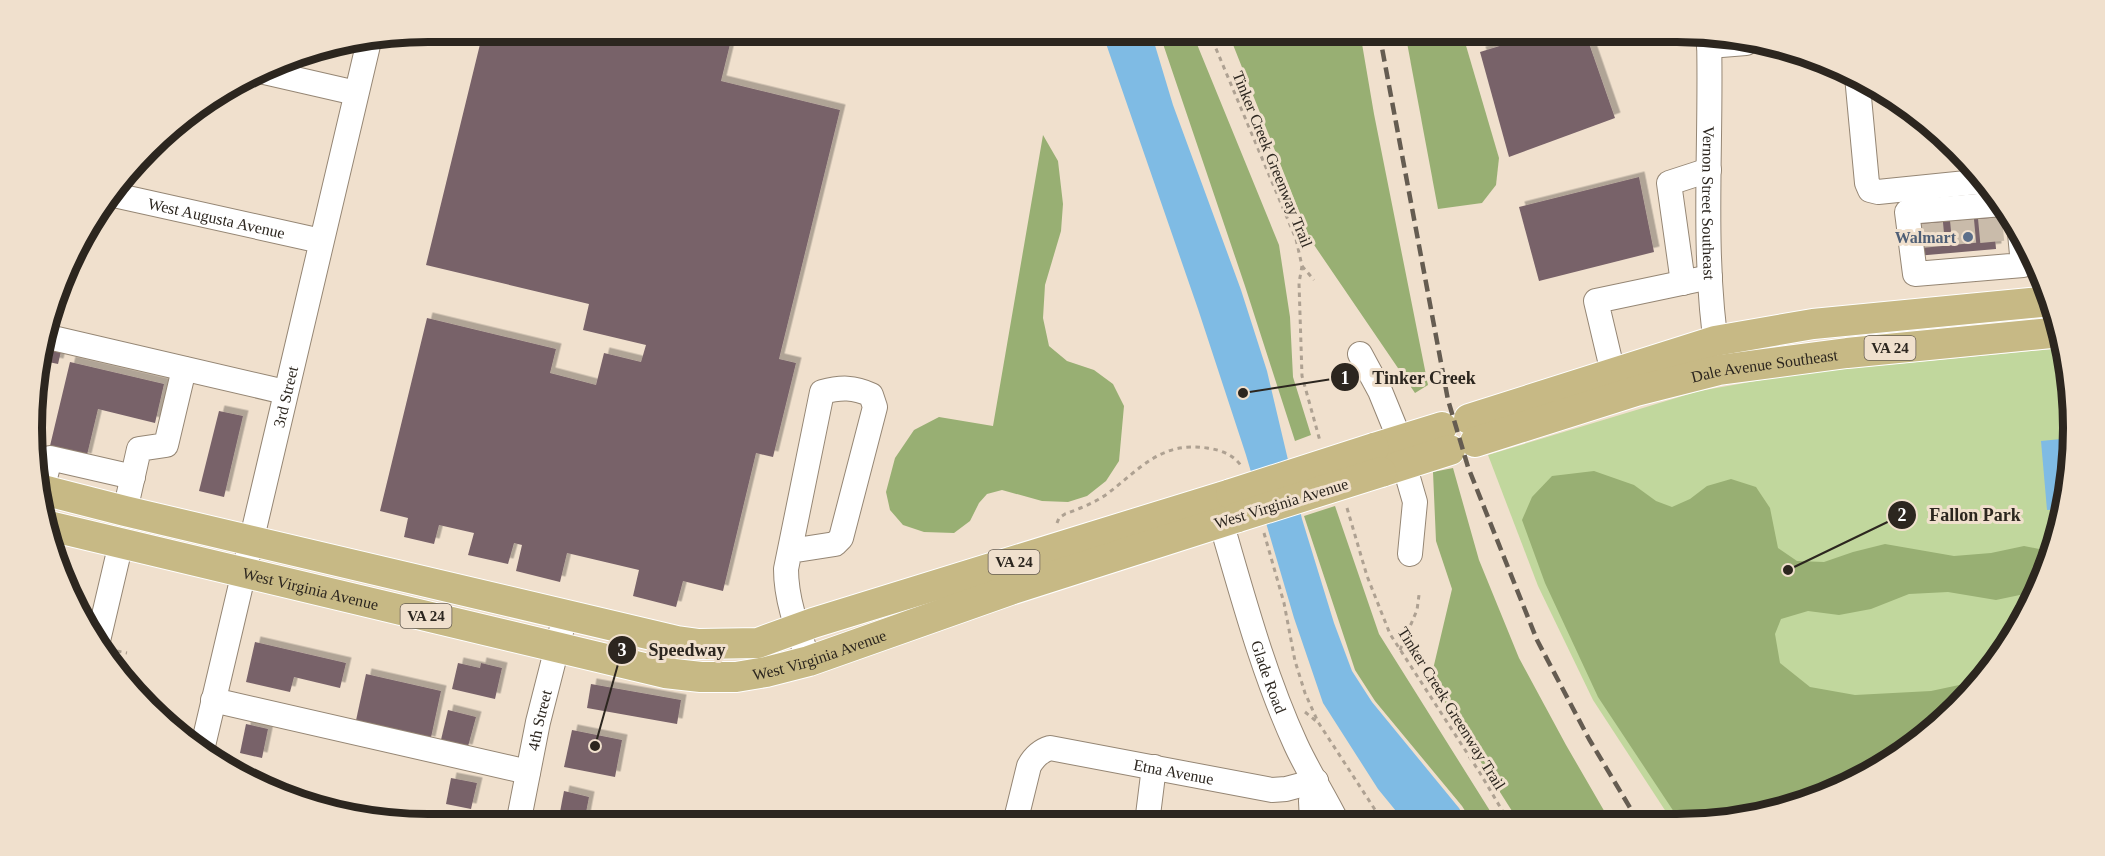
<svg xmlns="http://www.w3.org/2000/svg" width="2105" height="856" font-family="'Times New Roman',serif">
  <defs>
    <filter id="shadow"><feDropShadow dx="5.5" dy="-5.5" stdDeviation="0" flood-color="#0004"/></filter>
  </defs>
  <rect width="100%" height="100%" fill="#f0e0cd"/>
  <path fill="#c1d79d" d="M2064,348l9,54 -3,77 -17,76 -47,94 -68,77 -109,68 -100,27h-57l-79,-121 -55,-114 -50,-131 211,-64 103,-18z"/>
  <g fill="#98af73">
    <path d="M1159,32h33l87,213 11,72 3,60 18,58 -16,6 -50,-155z"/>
    <path d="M1228,32h132l14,82 54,271 -13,8 -105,-154z"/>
    <path d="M1405,32h57l37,126 -3,27 -14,18 -44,6z"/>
    <path d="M1043,135l15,26 5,43 -2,27 -16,54 -2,33 6,28 18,15 27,9 19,14 11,22 -5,55 -13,20 -19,15 -19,6 -26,-1 -40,-11 -15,4 -8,9 -9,18 -16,12 -30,-1 -21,-7 -13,-15 -4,-18 9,-34 19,-28 25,-13 54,9z"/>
    <path d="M1453,468l26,92 40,98 47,87 44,76 -91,1 -89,-140 22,-93 -16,-48 -3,-69z"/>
    <path d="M1594,471l40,14 22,16 16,6 18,-8 17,-13 24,-7 25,8 14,21 8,40 19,13 27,1 29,-10 32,-8 69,12 37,-3 33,-7 20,4 7,7 -17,35 -38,8 -48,-8 -39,2 -38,15 -32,6 -31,-4 -27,8 -6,15 5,29 30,24 45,8 76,-4 47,-10 -40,45 -109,68 -100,27h-49l-82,-124 -53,-114 -23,-63 10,-23 20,-21z"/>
    <path d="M1335,506l44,128 118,188h-25l-10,-16 -87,-105 -20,-31 -51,-154z"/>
  </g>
  <g fill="#7fbbe4">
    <path d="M1102,32h49l22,73 68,185 26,81 35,148 32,104 18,48 20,31 87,106 8,14h-62l-27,-33 -55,-86 -29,-85 -48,-163 -48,-146z"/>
    <path d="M2071,438l-1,41 -7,30 -16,1 -6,-69z"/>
  </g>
  <g fill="#786269" filter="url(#shadow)">
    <path d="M483,32h250l-12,49 119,29 -61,249 17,4 -23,94 -17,-4 -33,138 -40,-10 -7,26 -43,-11 6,-26 -72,-17 -7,29 -44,-11 6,-26 -8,-2 -6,21 -40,-9 6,-22 -35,-8 -5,19 -30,-7 4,-19 -28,-7 47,-193 129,31 -6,24 46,12 8,-32 37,9 5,-17 -63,-15 6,-26 -163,-39z"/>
    <path d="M1546,32h39l30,86 -106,39 -29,-105z"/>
    <path d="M1639,177l15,75 -115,29 -20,-74z"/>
    <path d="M1993,217l3,32 -80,7 -3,-32z"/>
    <path d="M44,339l19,4 -5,21 -19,-4z"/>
    <path d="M70,362l94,22 -9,39 -57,-14 -12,50 -37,-9z"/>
    <path d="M219,411l24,5 -19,81 -25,-6z"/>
    <path d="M255,642l91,21 -6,25 -46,-11 -4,15 -44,-10z"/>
    <path d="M458,663l22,5 1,-5 21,5 -7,31 -43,-10z"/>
    <path d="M366,674l75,17 -11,51 -75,-17z"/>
    <path d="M591,684l90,16 -4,24 -90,-16z"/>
    <path d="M448,710l28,7 -9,33 -27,-6z"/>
    <path d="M246,724l22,5 -6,29 -22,-5z"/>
    <path d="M572,730l50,10 -7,37 -51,-10z"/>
    <path d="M451,778l26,5 -6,26 -25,-5z"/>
    <path d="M564,791l25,6 -5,26 -25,-6z"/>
  </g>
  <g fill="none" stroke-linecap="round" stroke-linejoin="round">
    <g stroke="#c9bbaa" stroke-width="24" stroke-dasharray="24 12" stroke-linecap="butt">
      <path d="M1990,218l3,32"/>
      <path d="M1962,220l3,32"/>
      <path d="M1931,223l3,32"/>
    </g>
    <g stroke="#958674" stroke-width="26">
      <g id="minor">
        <path id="s1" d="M1709,37c3,107 -8,215 9,321"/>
        <path d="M1709,46l37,-3"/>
        <path d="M260,71l96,22"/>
        <path d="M1857,76l10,107 3,7 8,2 108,-11"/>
        <path id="s2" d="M114,195l207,46"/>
        <path d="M2002,204l-95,8 8,62 108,-9 -3,-32"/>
        <path d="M1683,283l-14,-100 40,-13"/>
        <path d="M44,336l241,56"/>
        <path d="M1360,354l20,37 20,49"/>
        <path d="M1613,373l-17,-72 114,-24"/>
        <path d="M1404,464l11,38 -5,52"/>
        <path d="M42,490l8,-32 83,19"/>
        <path d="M125,511l14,-62 27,-4 18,-76"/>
        <path id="s3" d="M1221,522c22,75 42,151 75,223 12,26 28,51 41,77"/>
        <path d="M790,551l45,-7 6,-6 34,-131 -4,-12c-17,-8 -30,-8 -49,-3l-36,177c0,32 12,62 23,92"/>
        <path d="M97,645l24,-102"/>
        <path d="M213,700l315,72"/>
        <path id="s4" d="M202,750l167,-709"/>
        <path d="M1312,822l-1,-21 5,-20"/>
        <path id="s5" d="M1015,823l14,-57c5,-9 11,-15 21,-18l222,42 14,-1 30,-8"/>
        <path d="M1147,823l7,-56"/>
        <path id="s6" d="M518,824l20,-102 27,-106"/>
      </g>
    </g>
    <g stroke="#fff" stroke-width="32">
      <g id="major">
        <path d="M1469,419l246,-78 98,-17 238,-23"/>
        <path id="s7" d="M1475,442l161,-51 83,-21 128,-17 214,-21"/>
        <path d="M1374,448l68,-21"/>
        <path d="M1381,472l69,-22"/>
        <path d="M39,489l86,22 552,130 22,3 59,-1 55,-20 418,-129"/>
        <path id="s8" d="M45,525l620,148 36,4h35l30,-5 43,-11 201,-71 228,-73"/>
      </g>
    </g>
    <g stroke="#aea192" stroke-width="3" stroke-dasharray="4.5 4.5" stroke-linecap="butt">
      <path d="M1209,32l87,207 6,27 -3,17 3,93 18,65"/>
      <path d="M1302,266l12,14"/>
      <path d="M1347,508l20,68 23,58 90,139 29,49"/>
      <path d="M1057,523l2,-5 6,-4c14,-5 29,-11 42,-20 33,-25 54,-53 100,-46 15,2 27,7 35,19"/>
      <path d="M1264,533l20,70 11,58 10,32 13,29 65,100"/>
      <path d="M1400,650l17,-40 2,-15"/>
      <path d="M117,651l10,2"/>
      <path d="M1305,712l11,9"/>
    </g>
    <use href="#minor" stroke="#fff" stroke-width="24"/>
    <use href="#major" stroke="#c7b985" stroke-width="30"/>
    <path stroke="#655c51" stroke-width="4.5" stroke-dasharray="12 6" stroke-linecap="butt" d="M1379,32l69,368 20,67 69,173 52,99 49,82"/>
    <g stroke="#fff" stroke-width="32" stroke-linecap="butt">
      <g id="major-bridge">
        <path d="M1231,494l143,-46"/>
        <path d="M1238,517l143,-45"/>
      </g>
    </g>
    <use href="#major-bridge" stroke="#c7b985" stroke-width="30"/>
  </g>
  <circle fill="#5c6f8a" stroke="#f0e0cd" stroke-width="2" cx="1968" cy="237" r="6"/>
  <g text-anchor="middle" stroke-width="6" stroke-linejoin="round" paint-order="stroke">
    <g fill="#f0e0cd" stroke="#675e53" stroke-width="1.5">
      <rect x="1864.5" y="336" width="51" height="24" rx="4.5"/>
      <rect x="988.5" y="550" width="51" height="24" rx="4.5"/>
      <rect x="400.5" y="604" width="51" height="24" rx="4.5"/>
    </g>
    <g font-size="15" font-weight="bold" fill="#2c261f">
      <text x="1890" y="353">VA 24</text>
      <text x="1014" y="567">VA 24</text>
      <text x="426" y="621">VA 24</text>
    </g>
    <g font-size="16" fill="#2c261f" stroke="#f0e0cd">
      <text transform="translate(1273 159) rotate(68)" y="6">Tinker Creek Greenway Trail</text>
      <text dy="6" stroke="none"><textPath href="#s1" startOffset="166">Vernon Street Southeast</textPath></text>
      <text dy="6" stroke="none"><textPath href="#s2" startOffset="105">West Augusta Avenue</textPath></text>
      <text dy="6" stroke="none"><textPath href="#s7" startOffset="300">Dale Avenue Southeast</textPath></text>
      <text dy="6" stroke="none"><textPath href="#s4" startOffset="363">3rd Street</textPath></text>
      <text transform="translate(1281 503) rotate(-17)" y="6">West Virginia Avenue</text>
      <text dy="6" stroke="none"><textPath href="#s8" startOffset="273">West Virginia Avenue</textPath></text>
      <text dy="6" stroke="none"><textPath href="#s8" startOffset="795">West Virginia Avenue</textPath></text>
      <text dy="6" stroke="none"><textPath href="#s3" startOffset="162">Glade Road</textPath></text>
      <text transform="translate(1452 708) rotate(58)" y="6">Tinker Creek Greenway Trail</text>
      <text dy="6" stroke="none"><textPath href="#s6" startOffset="106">4th Street</textPath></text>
      <text dy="6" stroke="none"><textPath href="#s5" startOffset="213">Etna Avenue</textPath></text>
    </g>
    <g font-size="16" font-weight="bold" fill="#4e5e75" stroke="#f0e0cd" text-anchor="end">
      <text x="1956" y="243">Walmart</text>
    </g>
  </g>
  <path d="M0 0H2105V856H0ZM428 42H1677A386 386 0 0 1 2063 428V428A386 386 0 0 1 1677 814H428A386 386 0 0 1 42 428V428A386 386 0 0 1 428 42Z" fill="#f0e0cd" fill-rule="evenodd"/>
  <path fill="none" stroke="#2c261f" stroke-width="8" d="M428 42H1677A386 386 0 0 1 2063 428V428A386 386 0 0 1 1677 814H428A386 386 0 0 1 42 428V428A386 386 0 0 1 428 42Z"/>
  <path fill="none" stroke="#2c261f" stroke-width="2" d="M1243 393L1345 377M1788 570L1902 515M595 746L622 650"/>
  <g fill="#2c261f" stroke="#f0e0cd" stroke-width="2">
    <circle cx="1243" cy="393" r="6"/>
    <circle cx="1788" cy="570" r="6"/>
    <circle cx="595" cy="746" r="6"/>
    <circle cx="1345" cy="377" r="15"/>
    <circle cx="1902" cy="515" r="15"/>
    <circle cx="622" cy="650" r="15"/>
  </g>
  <g font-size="18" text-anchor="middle" font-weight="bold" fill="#fff">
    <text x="1345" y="384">1</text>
    <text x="1902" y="521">2</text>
    <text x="622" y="656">3</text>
  </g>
  <g font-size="18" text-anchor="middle" font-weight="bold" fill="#2c261f" stroke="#f0e0cd" stroke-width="6" stroke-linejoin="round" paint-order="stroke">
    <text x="1424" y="384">Tinker Creek</text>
    <text x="1975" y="521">Fallon Park</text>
    <text x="687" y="656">Speedway</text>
  </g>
</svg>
